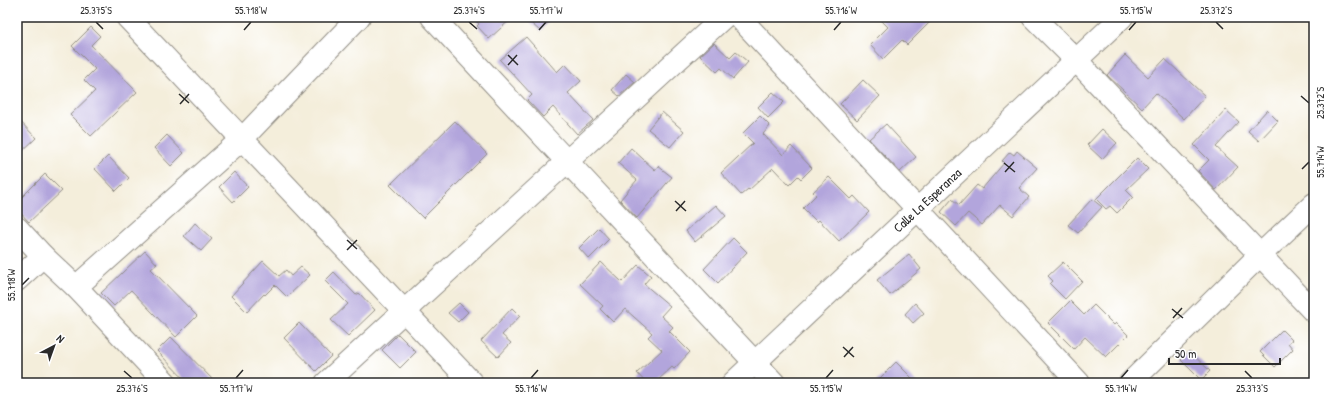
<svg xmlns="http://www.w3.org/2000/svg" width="1331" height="400" font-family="'Patrick Hand',sans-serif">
  <rect width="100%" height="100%" fill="#fff"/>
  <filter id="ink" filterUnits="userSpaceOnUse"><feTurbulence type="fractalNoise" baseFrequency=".025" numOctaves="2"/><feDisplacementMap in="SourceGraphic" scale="8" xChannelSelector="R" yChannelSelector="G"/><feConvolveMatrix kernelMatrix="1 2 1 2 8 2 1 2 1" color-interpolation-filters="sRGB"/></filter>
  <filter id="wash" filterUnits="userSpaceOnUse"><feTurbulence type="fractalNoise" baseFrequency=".012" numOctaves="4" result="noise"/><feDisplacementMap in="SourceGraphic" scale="16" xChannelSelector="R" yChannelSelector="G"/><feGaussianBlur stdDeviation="0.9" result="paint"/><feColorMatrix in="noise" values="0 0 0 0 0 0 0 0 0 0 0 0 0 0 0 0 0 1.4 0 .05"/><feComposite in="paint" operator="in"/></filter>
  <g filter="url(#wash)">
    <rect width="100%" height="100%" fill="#f4eedb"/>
    <g id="blocks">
      <g fill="#b2a5dc">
        <path d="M473,17h40l-24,22 -12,-13 2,-2z"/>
        <path d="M524,17h29l-13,14z"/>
        <path d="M878,17h57l-28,28 -5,-5 -19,19 -13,-14 18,-18z"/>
        <path d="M91,27l9,9 -9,9 46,47 -46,44 -21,-21 25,-24 -11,-11 11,-11 -23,-23z"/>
        <path d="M526,37l31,35 8,-8 16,17 -13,12 25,27 -16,14 -24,-27 -10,10 -16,-17 5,-5 -32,-35z"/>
        <path d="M714,43l16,15 6,-6 12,10 -15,17 -12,-11 -4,4 -17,-16z"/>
        <path d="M1125,55l23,22 17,-18 40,37 -21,23 -28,-26 -14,15 -35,-33z"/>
        <path d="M626,74l9,8 -16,14 -7,-6z"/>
        <path d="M863,80l17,16 -23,24 -17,-16z"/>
        <path d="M773,92l11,10 -16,16 -10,-11z"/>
        <path d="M1226,110l13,12 -23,25 22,20 -22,23 -18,-19 11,-11 -15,-15z"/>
        <path d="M1267,110l11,11 -19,20 -11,-10z"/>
        <path d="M662,112l22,19 -14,16 -22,-18z"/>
        <path d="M760,116l10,10 -7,8 20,21 8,-9 21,22 -11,11 -3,-3 -9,9 -16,-17 -24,22 -1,-1 -7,6 -20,-22 32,-30 -10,-10z"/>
        <path d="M17,118l19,20 -19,18z"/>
        <path d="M455,121l32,33 -64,64 -33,-33z"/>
        <path d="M886,124l30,33 -16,15 -31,-33z"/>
        <path d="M1102,129l15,14 -15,16 -15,-14z"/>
        <path d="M167,135l17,18 -13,13 -17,-18z"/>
        <path d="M631,148l24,22 3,-4 14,11 -35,41 -17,-18 17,-20 -19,-17z"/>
        <path d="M1017,151l20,17 -18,20 10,9 -16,19 -13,-11 -18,20 -14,-12 -12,13 -15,-14 11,-13 7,6 18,-20 5,4 22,-26 -2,-2 8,-9 4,3z"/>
        <path d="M108,156l21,22 -13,13 -21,-22z"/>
        <path d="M1137,158l11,11 -22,21 7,7 -16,16 -7,-7 -4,3 -10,-10z"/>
        <path d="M234,172l14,15 -15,15 -14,-15z"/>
        <path d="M45,174l17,17 -33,31 -12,-13v-7z"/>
        <path d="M829,177l22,22 3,-3 15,16 -30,29 -20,-21 -2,2 -14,-14 13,-13 -3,-3z"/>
        <path d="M1092,199l10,8 -24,26 -10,-8z"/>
        <path d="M716,205l10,11 -31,26 -9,-11z"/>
        <path d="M195,223l17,16 -11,12 -17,-15z"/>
        <path d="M599,228l10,11 -20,20 -10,-11z"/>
        <path d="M733,238l14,14 -29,31 -14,-14z"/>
        <path d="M145,251l12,13 -6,5 46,47 -21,21 -45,-47 -17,16 -13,-13z"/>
        <path d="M909,254l12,15 -31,26 -13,-15z"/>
        <path d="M263,261l16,15 7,-6 5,6 10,-9 9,8 -23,22 -12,-12 -10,10 -1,-1 -17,18 -16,-16z"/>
        <path d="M601,262l21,20 16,-17 13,11 -7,8 26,22 -9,10 12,11 -4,4 21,21 -16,17 -2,-2 -17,16h-9l-9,-10 25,-23 -14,-13 4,-4 -27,-24 -12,13 -13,-13 3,-3 -23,-22z"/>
        <path d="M1063,262l19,19 -17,18 -15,-15 3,-3 -5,-5z"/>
        <path d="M334,272l22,23 3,-2 16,17 -27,26 -17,-16 17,-16 -23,-23z"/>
        <path d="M1070,301l14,14 10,-10 20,20 2,-2 12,12 -22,22 -21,-20 -11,12 -26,-26z"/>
        <path d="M459,303l9,9 -10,10 -10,-9z"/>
        <path d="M915,303l9,10 -11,10 -8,-9z"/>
        <path d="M512,308l8,8 -18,19 9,8 -13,14 -17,-16z"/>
        <path d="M299,323l32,33 -15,15 -32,-33z"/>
        <path d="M1282,330l10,10 -4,3 5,6 -18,18 -15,-15z"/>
        <path d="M398,334l18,18 -16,16 -18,-18z"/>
        <path d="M171,337l45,46h-28l-31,-32z"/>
        <path d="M1189,351l21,20 -9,9 -20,-20z"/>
        <path d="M896,362l21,21h-42z"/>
      </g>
    </g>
  </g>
  <g filter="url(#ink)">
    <use href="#blocks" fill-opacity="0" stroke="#908c83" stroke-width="1"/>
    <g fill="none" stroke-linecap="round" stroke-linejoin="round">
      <g stroke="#908c83" stroke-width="24">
        <g id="minor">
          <path d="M127,17l345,366"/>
          <path d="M432,17l342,366"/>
          <path d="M739,17l340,366"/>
          <path d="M1033,17l43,43 238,252"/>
          <path d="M17,228l26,28 33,31 90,96"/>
          <path d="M17,280l26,-24"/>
          <path d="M76,287l166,-148 117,-122"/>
          <path d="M326,383l398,-366"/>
          <path d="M733,383l389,-366"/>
          <path d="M1130,383l130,-128 54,-51"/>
        </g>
      </g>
      <use href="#minor" stroke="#fff" stroke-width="22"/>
    </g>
  </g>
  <path fill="none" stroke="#2b2b2b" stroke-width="1.5" d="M96,22l7,7M469,22l8,7M1216,22l7,7M244,30l7,-8M539,30l7,-8M834,30l7,-8M1129,30l7,-8M508,55l10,10M508,65l9,-10M179,94l10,9M1301,96l8,7M180,104l9,-10M1004,163l11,9M1302,169l7,-7M1005,172l9,-10M675,201l11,10M676,211l9,-10M347,240l10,9M347,250l10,-10M22,285l7,-7M1172,309l11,9M1173,318l9,-10M843,347l11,10M844,357l9,-10M124,371l8,7M1245,371l7,7M236,378l7,-8M531,378l7,-8M826,378l7,-8M1121,378l7,-8"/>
  <g text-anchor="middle" stroke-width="3" stroke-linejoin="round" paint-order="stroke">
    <g font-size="13" fill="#2b2b2b" stroke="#fff">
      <text transform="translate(927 200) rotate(-43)" y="5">Calle La Esperanza</text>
    </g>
  </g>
  <rect width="1331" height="400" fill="none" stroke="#fff" stroke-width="44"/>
  <g transform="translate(54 346) rotate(41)" stroke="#ffffff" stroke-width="3" paint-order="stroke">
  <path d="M0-3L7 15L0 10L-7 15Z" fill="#2b2b2b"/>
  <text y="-6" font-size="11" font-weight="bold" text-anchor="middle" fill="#2b2b2b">N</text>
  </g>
  <path d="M1169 358v6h111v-6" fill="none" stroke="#2b2b2b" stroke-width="2"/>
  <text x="1175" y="358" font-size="12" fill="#2b2b2b" stroke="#ffffff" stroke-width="3" paint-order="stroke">50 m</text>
  <rect x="22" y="22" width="1287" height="356" fill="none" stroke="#2b2b2b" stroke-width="1.5"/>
  <g font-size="10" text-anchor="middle" fill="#2b2b2b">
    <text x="96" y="14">25.375°S</text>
    <text x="251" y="14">55.718°W</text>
    <text x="469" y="14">25.374°S</text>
    <text x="546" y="14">55.717°W</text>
    <text x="841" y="14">55.716°W</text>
    <text x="1136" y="14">55.715°W</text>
    <text x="1216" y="14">25.372°S</text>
    <text transform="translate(1320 103) rotate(-90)" y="4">25.372°S</text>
    <text transform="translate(1320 162) rotate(-90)" y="4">55.714°W</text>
    <text transform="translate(11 285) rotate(-90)" y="4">55.718°W</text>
    <text x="132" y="392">25.376°S</text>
    <text x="236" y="392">55.717°W</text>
    <text x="531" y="392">55.716°W</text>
    <text x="826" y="392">55.715°W</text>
    <text x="1121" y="392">55.714°W</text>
    <text x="1252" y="392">25.373°S</text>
  </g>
</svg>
